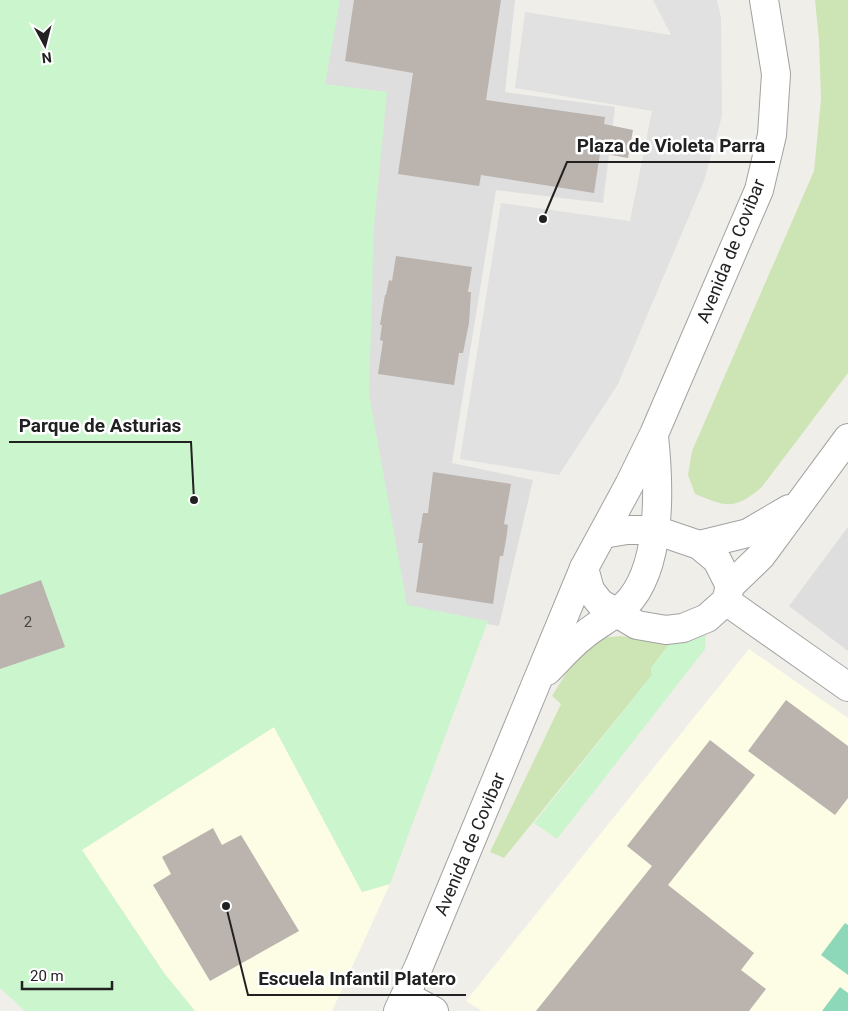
<svg xmlns="http://www.w3.org/2000/svg" width="848" height="1011" font-family="Roboto,sans-serif">
  <rect width="100%" height="100%" fill="#f0eee9"/>
  <g fill="#dfdede">
    <path d="M333,0h182l-10,92 110,15 -12,96 -107,-13 -44,273 81,17 -34,146 -98,-17 -84,-521z"/>
    <path d="M848,527v124l-59,-45z"/>
  </g>
  <g fill="#fdfce5">
    <path d="M749,649l99,69v293h-366l-16,-10z"/>
    <path d="M274,727l88,165 28,-8 -58,127h-137l-31,-38 -83,-123z"/>
  </g>
  <g fill="#cde5b4">
    <path d="M815,0h33v373l-87,115c-27,22 -34,19 -66,6l-7,-19 4,-24 122,-280 7,-72 -2,-59z"/>
    <path d="M621,636l49,7 -19,25 1,7 -148,183 -14,-6 71,-148 -9,-8 24,-39 24,-19z"/>
  </g>
  <g fill="#cbf5cd">
    <path d="M0,0h340l-15,84 62,8 -13,134 -5,168 38,211 81,16 -98,263 -28,8 -88,-165 -192,123 82,123 31,38h-170l-25,-23z"/>
    <path d="M706,635l-1,14 -148,190 -23,-16 118,-148 -1,-7 19,-25 16,-1z"/>
  </g>
  <g fill="#8ed8ba">
    <path d="M845,923l3,2v50l-27,-20z"/>
    <path d="M840,987l8,6v18h-26z"/>
  </g>
  <path fill="#e1e1e1" d="M653,0h64l4,18 1,98 -18,65 -86,203 -59,91 -99,-16 41,-256 129,18 22,-110 -137,-23 10,-76 146,23z"/>
  <g fill="#bab3ae">
    <path d="M354,0h147l-15,100 119,17 -1,7 29,6 -5,28 -28,-5 -6,40 -113,-18 -2,11 -81,-12 15,-101 -68,-12z"/>
    <path d="M396,256l76,11 -4,25h3l-2,31 -6,30h-4l-5,32 -76,-11 5,-33 -3,-1 2,-15h-2l5,-30h1l3,-15 3,1z"/>
    <path d="M433,472l78,12 -7,40 4,1 -2,15 -3,16h-3l-7,48 -77,-12 7,-49h-5l5,-30h5z"/>
    <path d="M41,580l24,67 -65,22v-74z"/>
    <path d="M786,700l62,46v52l-13,17 -87,-64z"/>
    <path d="M710,740l45,35 -87,110 86,68 -13,17 25,19 -17,22h-213l116,-145 -25,-20z"/>
    <path d="M213,828l9,17 19,-10 58,96 -89,50 -57,-96 18,-11 -9,-17z"/>
  </g>
  <g fill="none" stroke-linecap="round" stroke-linejoin="round">
    <g stroke="#a2a2a2" stroke-width="30">
      <g id="minor">
        <path d="M699,545l49,-12 41,-24"/>
        <path d="M584,568l6,22 10,13 37,22 29,5 17,-2 24,-10 19,-17 4,-15 -13,-26 -18,-15 -44,-15h-28l-24,4"/>
        <path d="M730,586l31,-30 87,-118"/>
        <path d="M726,601l122,86"/>
        <path d="M547,671c12,-12 23,-25 36,-35 15,-13 35,-21 48,-37 31,-39 28,-116 23,-163"/>
        <path d="M406,996l28,15"/>
        <path d="M398,1011l21,-45 165,-398 45,-83 25,-51 105,-244 13,-55 4,-61 -12,-74"/>
      </g>
    </g>
    <use href="#minor" stroke="#fff" stroke-width="28"/>
  </g>
  <g text-anchor="middle" stroke-width="5" stroke-linejoin="round" paint-order="stroke">
    <g font-size="15" fill="#474644">
      <text x="28" y="627">2</text>
    </g>
    <g font-size="18" fill="#212121" stroke="#fff">
      <text transform="translate(731 251) rotate(-68)" y="6">Avenida de Covibar</text>
      <text transform="translate(470 844) rotate(-67)" y="6">Avenida de Covibar</text>
    </g>
  </g>
  <path fill="none" stroke="#212121" stroke-width="2" d="M543 219L567 162H775M194 500L191 442H9M226 906L248 995H466"/>
  <g fill="#212121" stroke="#fff" stroke-width="2">
    <circle cx="543" cy="219" r="5"/>
    <circle cx="194" cy="500" r="5"/>
    <circle cx="226" cy="906" r="5"/>
  </g>
  <g font-size="19" text-anchor="middle" font-weight="bold" fill="#212121" stroke="#fff" stroke-width="5" stroke-linejoin="round" paint-order="stroke">
    <text x="671" y="152">Plaza de Violeta Parra</text>
    <text x="100" y="432">Parque de Asturias</text>
    <text x="357" y="985">Escuela Infantil Platero</text>
  </g>
  <g transform="translate(45 45) rotate(173)" stroke="#ffffff" stroke-width="4" paint-order="stroke">
  <path d="M0-4L9 19L0 12L-9 19Z" fill="#212121"/>
  <text y="-8" font-size="14" font-weight="bold" text-anchor="middle" fill="#212121">N</text>
  </g>
  <path d="M22 981v8h90v-8" fill="none" stroke="#212121" stroke-width="2.5"/>
  <text x="30" y="981" font-size="15" fill="#212121" stroke="#ffffff" stroke-width="4" paint-order="stroke">20 m</text>
</svg>
